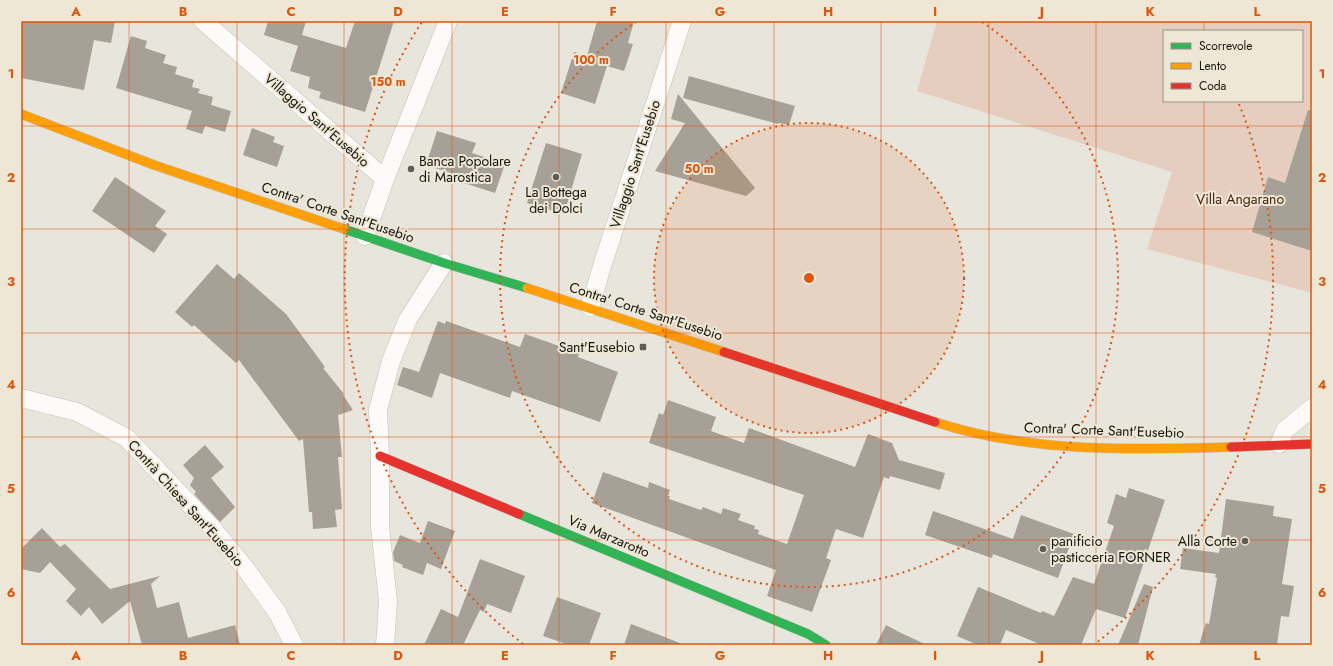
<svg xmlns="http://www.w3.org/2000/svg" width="1333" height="666" font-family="Jost,sans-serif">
  <rect width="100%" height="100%" fill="#e8e5dc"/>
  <path fill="#e5cebf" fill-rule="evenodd" d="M937,21h375v272l-165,-44 25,-77 -255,-81zM1164,31h138v70h-138z"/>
  <g fill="#a6a096">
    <path d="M21,21h94l-4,22 -17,-3 -10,50 -63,-12z"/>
    <path d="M268,21h38l-4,14 44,13 9,-27h39l-29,91 -46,-14 2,-6 -13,-4 2,-11 -20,-6 8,-25 -34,-11z"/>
    <path d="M597,21h37l-6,22 5,1 -9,27 -17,-5 -12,38 -34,-11 13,-41 13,4z"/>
    <path d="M131,36l16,5 -2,7 21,7 -3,8 14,4 -2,7 19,6 -2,7 8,2 -2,4 15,4 -2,8 20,6 -6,21 -20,-6 -3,8 -16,-5 6,-18 -76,-23z"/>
    <path d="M689,76l106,30 -6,19 -10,-2 -1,1 -95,-26z"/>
    <path d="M678,94l77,94 -9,8 -91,-25 30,-48 -14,-4z"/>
    <path d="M1308,110l4,1v140l-60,-19 16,-55 17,6z"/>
    <path d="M252,128l23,9 -2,5 11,4 -7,21 -34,-12z"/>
    <path d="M437,131l39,12 -4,10 33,11 -10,29 -37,-12 2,-5 -34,-11z"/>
    <path d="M546,143l36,11 -18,60 -37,-11z"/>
    <path d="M115,177l51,34 -11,15 12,8 -13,19 -62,-42z"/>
    <path d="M217,264l17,15 5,-6 47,41 39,53 -2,1 21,26 -1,1 10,15 -15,5 4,42h-4l4,52 -7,1 2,17 -24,2 -1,-17h-3l-6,-73 -4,2 -60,-81 -3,3 -42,-38 -2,2 -17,-15z"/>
    <path d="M438,321l7,3 1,-3 74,26 5,-13 54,19 -1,4 40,15 -18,50 -88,-31 -2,7 -70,-25 -8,25 -35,-13 6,-18 16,5z"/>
    <path d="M668,400l48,17 -5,14 33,12 5,-15 106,39 13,-33 24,9 7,17 46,13 -5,17 -50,-14 -1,3 -5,-2 -21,61 -27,-9 -10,29 5,2 -19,52 -45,-16 9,-26 -184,-67 11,-31 45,16 1,-6 21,8 -2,6h2l-1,3 32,11 2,-3 18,7 2,-6 18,6 -3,6 17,6 -1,3 5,1 -1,4 29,10 17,-49 -155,-52 10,-30 4,2z"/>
    <path d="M205,445l19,22 -13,11 24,29 -15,15 -26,-28 2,-2 -6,-7 4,-7 -11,-13z"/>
    <path d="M1129,488l36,12 -40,118 -29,-9 -15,36h-39l-36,-15 -6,15h-22l-21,-9 21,-49 63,26 1,-2 12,5 19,-39 21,7 20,-58 -7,-3 9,-29 10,4z"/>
    <path d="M1226,499l48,7 -1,10 19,3 -10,65 12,2 -5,31 -8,-1 -4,29h-78l7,-22 3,1 8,-46 -2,-1 1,-3 -36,-5 3,-21 36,5z"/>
    <path d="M933,511l80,28 8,-24 53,19 -16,44 -65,-24 -1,4 -67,-23z"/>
    <path d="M428,521l27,10 -14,38 -14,-6 -4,12 -21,-8 1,-2 -9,-4 -1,-9 7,-17 20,8z"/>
    <path d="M42,528l18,19 5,-3 45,45 50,-13 -9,8 6,24 22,-6 9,36 47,-13 5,20h-98l-12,-44 -28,23 -13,-17 -8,9 -15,-15 10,-12 -26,-27 -10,11 -19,-4v-20z"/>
    <path d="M480,559l45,17 -14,37 -24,-9 -3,8 -4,-2 -17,35h-39l17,-36 17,8z"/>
    <path d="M1144,584l9,3 -15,58h-20z"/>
    <path d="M557,597l44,16 -12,32h-20l-26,-9z"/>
    <path d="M631,624l49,19 -1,2h-55z"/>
    <path d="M886,625l13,7 28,13h-51z"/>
  </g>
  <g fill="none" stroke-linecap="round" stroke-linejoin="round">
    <g stroke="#c3c0b9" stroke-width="19">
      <g id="street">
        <path d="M203,21l182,158 -20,57"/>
        <path d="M385,179l63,-158"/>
        <path d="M590,307l13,-44 79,-242"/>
        <path d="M21,398l56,14 50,26 85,90 33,40 32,44 17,33"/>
        <path d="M1279,444l6,-14 27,-22"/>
        <path d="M385,645l3,-44 -8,-74v-71l-2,-46 13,-49 17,-42 36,-56"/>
      </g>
    </g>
    <g stroke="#c3c0b9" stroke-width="10">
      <g id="fast">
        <path d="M344,229l100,34 83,25"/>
        <path d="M519,514l289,120 18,11"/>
      </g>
    </g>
    <g stroke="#c3c0b9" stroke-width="10">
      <g id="slow">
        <path d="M21,114l133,51 190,64"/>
        <path d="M527,288l197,64"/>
        <path d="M935,422c94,31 198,28 296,25"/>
      </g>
    </g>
    <g stroke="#c3c0b9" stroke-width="10">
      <g id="jam">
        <path d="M724,352l211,70"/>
        <path d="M1231,447l81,-3"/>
        <path d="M380,456l139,58"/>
      </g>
    </g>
    <use href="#street" stroke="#fcfbfa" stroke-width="18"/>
    <use href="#fast" stroke="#30b455" stroke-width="9"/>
    <use href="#slow" stroke="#ff9f0a" stroke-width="9"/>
    <use href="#jam" stroke="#e5322d" stroke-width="9"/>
  </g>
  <path fill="none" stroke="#dd560c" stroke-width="1" stroke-opacity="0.55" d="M129,21v624M237,21v624M344,21v624M452,21v624M559,21v624M666,21v624M774,21v624M881,21v624M989,21v624M1096,21v624M1204,21v10M1204,101v544M21,126h1291M21,229h1291M21,333h1291M21,437h1291M21,540h1291"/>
  <circle cx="809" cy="278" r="155" fill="#dd560c" fill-opacity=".12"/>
  <g fill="none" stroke="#dd560c" stroke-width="2" stroke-dasharray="2 4">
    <circle cx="809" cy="278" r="155"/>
    <path d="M982 22A309 309 0 1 1 636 22"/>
    <path d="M523 644A464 464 0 0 1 422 22M1239 104A464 464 0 0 1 1095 644"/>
  </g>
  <g fill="#5f5c55" stroke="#eee7d6" stroke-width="1.5">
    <circle cx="411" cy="169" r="4"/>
    <circle cx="556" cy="177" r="4"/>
    <rect x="639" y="343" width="8" height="8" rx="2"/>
    <circle cx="1245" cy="541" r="4"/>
    <circle cx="1043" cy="549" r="4"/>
  </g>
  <g text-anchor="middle" stroke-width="4" stroke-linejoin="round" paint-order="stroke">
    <g font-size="14" fill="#15130d" stroke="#eee7d6">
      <text transform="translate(317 120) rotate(41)" y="5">Villaggio Sant'Eusebio</text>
      <text transform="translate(635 164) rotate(-72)" y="5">Villaggio Sant'Eusebio</text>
      <text transform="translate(338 212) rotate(19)" y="5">Contra' Corte Sant'Eusebio</text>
      <text transform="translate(646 311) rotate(18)" y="5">Contra' Corte Sant'Eusebio</text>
      <text transform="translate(1104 430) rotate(2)" y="5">Contra' Corte Sant'Eusebio</text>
      <text transform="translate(186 503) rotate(48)" y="5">Contrà Chiesa Sant'Eusebio</text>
      <text transform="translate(609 536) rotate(23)" y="5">Via Marzarotto</text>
    </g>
    <g font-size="14" fill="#15130d" stroke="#eee7d6" text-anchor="start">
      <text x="419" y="166">Banca Popolare<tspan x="419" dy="16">di Marostica</tspan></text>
      <text x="556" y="197" text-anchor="middle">La Bottega<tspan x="556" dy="16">dei Dolci</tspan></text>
      <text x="635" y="352" text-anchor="end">Sant'Eusebio</text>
      <text x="1051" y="546">panificio<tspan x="1051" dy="16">pasticceria FORNER</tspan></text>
      <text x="1237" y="546" text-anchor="end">Alla Corte</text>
    </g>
    <g font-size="14" fill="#431d04" stroke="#eee7d6">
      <text x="1240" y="204">Villa Angarano</text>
    </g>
  </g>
  <circle cx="809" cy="278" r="6" fill="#dd560c" stroke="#eee7d6" stroke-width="2"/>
  <g font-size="12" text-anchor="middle" font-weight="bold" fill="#dd560c" stroke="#eee7d6" stroke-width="4" stroke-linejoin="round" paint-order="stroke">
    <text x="591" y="64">100 m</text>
    <text x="388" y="86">150 m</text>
    <text x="699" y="173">50 m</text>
  </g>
  <rect width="1333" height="666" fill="none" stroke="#eee7d6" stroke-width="44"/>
  <rect x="1163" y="30" width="140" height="72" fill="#eee7d6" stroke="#979286"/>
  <rect x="1171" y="43" width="20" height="6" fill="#30b455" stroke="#979286"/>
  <text x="1199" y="50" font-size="12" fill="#15130d">Scorrevole</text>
  <rect x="1171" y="63" width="20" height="6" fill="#ff9f0a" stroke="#979286"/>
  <text x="1199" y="70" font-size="12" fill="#15130d">Lento</text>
  <rect x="1171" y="83" width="20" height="6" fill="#e5322d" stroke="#979286"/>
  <text x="1199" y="90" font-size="12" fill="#15130d">Coda</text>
  <rect x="22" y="22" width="1289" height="622" fill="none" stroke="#dd560c" stroke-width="1.5"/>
  <g font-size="13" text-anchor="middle" font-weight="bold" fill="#dd560c">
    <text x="76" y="16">A</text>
    <text x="183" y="16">B</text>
    <text x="291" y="16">C</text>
    <text x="398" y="16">D</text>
    <text x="505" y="16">E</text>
    <text x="613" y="16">F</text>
    <text x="720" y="16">G</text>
    <text x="828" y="16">H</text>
    <text x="935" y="16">I</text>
    <text x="1042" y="16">J</text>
    <text x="1150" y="16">K</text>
    <text x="1257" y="16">L</text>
    <text x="11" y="78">1</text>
    <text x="1322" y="78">1</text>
    <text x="11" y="182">2</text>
    <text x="1322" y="182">2</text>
    <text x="11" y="286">3</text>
    <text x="1322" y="286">3</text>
    <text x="11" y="389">4</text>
    <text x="1322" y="389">4</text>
    <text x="11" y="493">5</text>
    <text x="1322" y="493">5</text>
    <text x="11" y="597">6</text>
    <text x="1322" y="597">6</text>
    <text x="76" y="660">A</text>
    <text x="183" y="660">B</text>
    <text x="291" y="660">C</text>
    <text x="398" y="660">D</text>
    <text x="505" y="660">E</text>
    <text x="613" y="660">F</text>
    <text x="720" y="660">G</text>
    <text x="828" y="660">H</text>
    <text x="935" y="660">I</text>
    <text x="1042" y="660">J</text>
    <text x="1150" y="660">K</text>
    <text x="1257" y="660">L</text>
  </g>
</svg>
